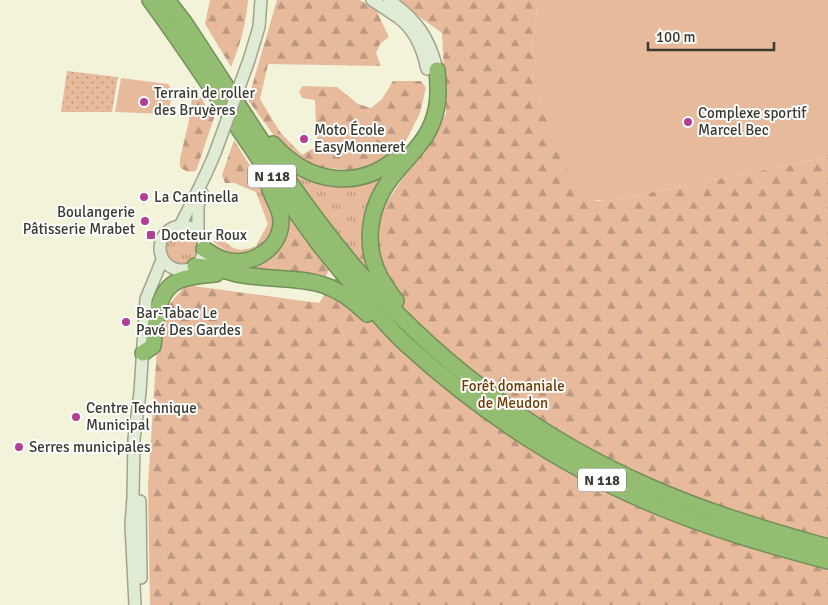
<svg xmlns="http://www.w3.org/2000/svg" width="828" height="605" font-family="Signika,sans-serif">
  <defs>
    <pattern id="grass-tufts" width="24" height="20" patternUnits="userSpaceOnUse" patternTransform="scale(1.25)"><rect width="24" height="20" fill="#e7ba9c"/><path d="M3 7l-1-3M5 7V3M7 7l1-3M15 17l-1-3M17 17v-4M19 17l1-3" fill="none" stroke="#bc9880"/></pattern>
    <pattern id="forest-firs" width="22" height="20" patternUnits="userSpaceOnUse" patternTransform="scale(1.25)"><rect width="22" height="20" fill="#e7ba9c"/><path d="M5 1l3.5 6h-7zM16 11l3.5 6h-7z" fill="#bc9880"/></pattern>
    <pattern id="park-dots" width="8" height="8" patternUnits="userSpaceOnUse" patternTransform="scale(1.25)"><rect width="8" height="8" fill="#e7ba9c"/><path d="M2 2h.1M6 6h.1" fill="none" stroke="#bc9880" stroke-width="1.8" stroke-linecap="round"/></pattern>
  </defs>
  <rect width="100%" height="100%" fill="#f3f3d9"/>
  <g fill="url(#grass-tufts)">
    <path d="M284,162l33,18 78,-14 -12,15 -9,99 -72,-92z"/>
    <path d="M265,190c3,5 8,12 9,17 4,22 -12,52 -37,47 -10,-2 -17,-7 -24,-12l7,-4c15,12 17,15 36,8l12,-22 -12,-32z"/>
    <path d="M283,206l22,30 -19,-6z"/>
    <circle cx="182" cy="249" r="18"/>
    <path d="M268,257l8,16 -39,-6z"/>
  </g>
  <g fill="url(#forest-firs)">
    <path d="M210,0h38c-2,24 -8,45 -17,67l-26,-43z"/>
    <path d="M277,0h83l16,10 13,27 -9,7 -4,9 5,13 -113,-2 -8,35 20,33 22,23 15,-9 -2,-46 -13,-2 -3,-7 4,-5 34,1 21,17 13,4 11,-9 11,-18h28l5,7 -6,25 -13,26 -17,18 -15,8 -18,6 -46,-5 -30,-21 -33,-45z"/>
    <path d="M396,0h143l-8,49 6,17 -6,11 28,72 37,52h12l220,-44v448h-678l-2,-121 11,-168 27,-31 133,18 127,-189 -4,-81z"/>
    <path d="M193,86l21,32 -18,53c-7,1 -10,1 -16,-4v-8l10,-43z"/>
    <path d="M234,140l31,50 -9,2 -22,-9h-9l-3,-8z"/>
    <path d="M286,230l19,6 25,31 -5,12 -49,-6 -8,-16z"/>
  </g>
  <path fill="url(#park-dots)" d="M67,71l51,6 -6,35h-51z"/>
  <g fill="#e7ba9c">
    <path d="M539,0h289v157l-220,44c-17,0 -26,-5 -36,-18l-41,-106 6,-11 -6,-17z"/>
    <path d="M121,78l47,6 5,7 -5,23 -53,-2z"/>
  </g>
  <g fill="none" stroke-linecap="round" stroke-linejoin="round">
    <g stroke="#a3a38b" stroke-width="14">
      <g id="secondary">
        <path d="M372,0c9,6 18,12 27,18 16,12 24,32 28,51"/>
        <path d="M389,0c27,19 41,38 48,70"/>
        <path d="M249,60l10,-33 2,-27"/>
        <circle cx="182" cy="248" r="22"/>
        <path d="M180,226c12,-24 25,-48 35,-73"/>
        <path d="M198,233v-27l4,-13"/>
        <path d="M140,501l1,77"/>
        <path d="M135,605l-4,-80 2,-28 1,-58 6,-47 6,-93 16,-39"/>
      </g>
    </g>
    <g stroke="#748f5a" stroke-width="18">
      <g id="highway">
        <path d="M150,0c59,80 110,165 169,244 14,18 29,35 44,53 14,16 27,33 43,47 72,66 155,121 244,159 58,25 118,42 178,58"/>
        <path d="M167,0l17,22c54,81 104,166 167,241 81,96 183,173 297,223 58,26 119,44 180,61"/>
        <path d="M273,144c36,41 89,48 129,9"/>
        <path d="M204,249c7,4 13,9 21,11 26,7 56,-11 56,-39 0,-15 -12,-26 -12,-37"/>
        <path d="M195,266c8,1 16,1 24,3 6,1 12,4 18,5 55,10 86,-5 130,40"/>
        <path d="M396,301c-5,-7 -11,-15 -15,-22 -20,-37 -11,-77 15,-107 11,-14 25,-26 33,-42 10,-20 10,-38 8,-60"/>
        <path d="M143,353l10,-7c3,-23 2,-56 27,-66 11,-4 24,-5 36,-6"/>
      </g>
    </g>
    <use href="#secondary" stroke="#dfebd4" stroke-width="11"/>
    <use href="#highway" stroke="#93bd71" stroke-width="15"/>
    <g stroke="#a3a38b" stroke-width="14" stroke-linecap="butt">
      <path id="secondary-bridge" d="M215,153l34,-93"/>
    </g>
    <use href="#secondary-bridge" stroke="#dfebd4" stroke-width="11"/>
  </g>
  <g fill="#b43e94" stroke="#fff" stroke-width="2">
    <circle cx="144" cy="102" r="5"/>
    <circle cx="688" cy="122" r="5"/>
    <circle cx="304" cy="139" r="5"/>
    <circle cx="144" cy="197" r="5"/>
    <circle cx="145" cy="221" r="5"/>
    <rect x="146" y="230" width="10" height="10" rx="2.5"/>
    <circle cx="126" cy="322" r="5"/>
    <circle cx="76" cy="417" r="5"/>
    <circle cx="19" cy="447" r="5"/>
  </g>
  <g text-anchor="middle" stroke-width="4" stroke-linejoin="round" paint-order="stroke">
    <g fill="#fff" stroke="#75756e" stroke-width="1">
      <rect x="248" y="164.5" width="48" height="23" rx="4"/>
      <rect x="578" y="468.5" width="48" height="23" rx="4"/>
    </g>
    <g font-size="14" font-weight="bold" fill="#3a3a30">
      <text x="272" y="181">N 118</text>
      <text x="602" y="485">N 118</text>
    </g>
    <g font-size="15" fill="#3a3a30" stroke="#fff" text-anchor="start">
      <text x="154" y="98">Terrain de roller<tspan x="154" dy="17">des Bruyères</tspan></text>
      <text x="698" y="118">Complexe sportif<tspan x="698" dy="17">Marcel Bec</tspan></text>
      <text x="314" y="135">Moto École<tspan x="314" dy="17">EasyMonneret</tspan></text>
      <text x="154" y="202">La Cantinella</text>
      <text x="135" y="217" text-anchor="end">Boulangerie<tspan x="135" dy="17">Pâtisserie Mrabet</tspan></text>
      <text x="161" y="240">Docteur Roux</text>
      <text x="136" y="318">Bar-Tabac Le<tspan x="136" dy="17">Pavé Des Gardes</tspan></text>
      <text x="86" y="413">Centre Technique<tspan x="86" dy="17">Municipal</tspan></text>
      <text x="29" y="452">Serres municipales</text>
    </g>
    <g font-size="15" fill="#733a00" stroke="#fff">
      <text x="513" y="391">Forêt domaniale<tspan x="513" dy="17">de Meudon</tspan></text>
    </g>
  </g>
  <path d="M648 42v8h126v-8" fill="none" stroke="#3a3a30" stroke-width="2.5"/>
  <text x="656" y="42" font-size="15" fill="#3a3a30" stroke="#ffffff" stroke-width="4" paint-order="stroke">100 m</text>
</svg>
